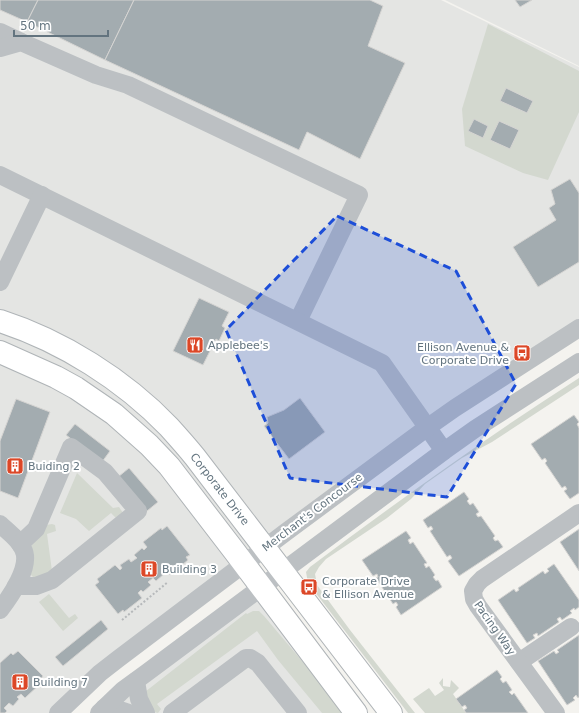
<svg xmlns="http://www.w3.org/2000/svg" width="579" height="713" font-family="'DejaVu Sans',sans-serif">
  <rect width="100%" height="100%" fill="#f4f3ef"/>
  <g fill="#e4e5e3">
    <path d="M0,0h441l138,67v261l-39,25 -482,360h-58z"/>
    <path d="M445,0h134v66z"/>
    <path d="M261,587l95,126h-257z"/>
  </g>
  <g fill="#d3d8cf">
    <path d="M488,24l91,47v41l-31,68 -25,-7 -58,-27 -3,-37z"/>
    <path d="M579,378v7l-87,57 -30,16 -37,26 -14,15 -24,19 -61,41 -7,8 -4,7 2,11 33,45 65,83h-7l-100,-130 -2,-11 4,-5c88,-66 177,-130 269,-189z"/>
    <path d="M77,473l36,35 6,-1 4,6 -5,7 -7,-7 -22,18 -13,-12 -16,-6z"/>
    <path d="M52,524l3,1 1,6 -9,3 5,37 -18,7 -4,-4 1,-28 15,-21z"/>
    <path d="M49,594l20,24 6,-4 3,4 -15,13 -24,-29z"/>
    <path d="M253,611h6l5,5 82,97h-24l-44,-53 -21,-29 -100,73 4,5 -3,4 -9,-2 -8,-16 105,-82 1,1z"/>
    <path d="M443,678v8l7,1 1,-7 8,8 -6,6 13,19h-41l-12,-14 16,-11 6,8 9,-6 -5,-7z"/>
  </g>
  <g fill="#a3acb0" stroke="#d5d4d2">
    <path d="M0,0h38l-11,22 -27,-12z"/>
    <path d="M38,0h96l-29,60 -78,-38z"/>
    <path d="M134,0h236l13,6 -15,40 37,17 -45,96 -53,-27 -8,18 -194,-90z"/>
    <path d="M515,0h17l-12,7z"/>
    <path d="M506,88l27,13 -6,12 -27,-12z"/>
    <path d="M474,119l14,7 -5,12 -15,-7z"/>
    <path d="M499,121l20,9 -9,19 -20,-9z"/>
    <path d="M570,179l9,14v69l-41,25 -25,-40 43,-27 -7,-12 6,-4 -4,-14z"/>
    <path d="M199,298l30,14 -7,14 3,2 -6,13 -3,-2 -13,26 -30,-14z"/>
    <path d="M300,398l25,34 -36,27 -25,-33 4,-3 -1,-6 17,-7z"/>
    <path d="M16,399l34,13 -32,86 -18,-7v-50z"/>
    <path d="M574,415l5,7 -2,2 2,4v65l-9,6 -6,-8 3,-2 -2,-3 -3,2 -17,-25 2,-2 -2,-3 -3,2 -11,-16z"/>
    <path d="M75,424l35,27 -8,11 -36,-27z"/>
    <path d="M129,468l29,34 -11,9 -29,-34z"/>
    <path d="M464,492l5,7 -2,2 3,4 3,-2 6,9 -3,2 2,3 3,-1 14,20 -2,2 2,3 3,-1 5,7 -44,29 -11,-15 4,-3 -2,-3 -3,2 -17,-26 3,-2 -2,-3 -3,2 -5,-8z"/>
    <path d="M167,526l23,29 -4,2 2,3 -18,15 -4,-5 -3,3 1,1 -8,7 -3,-3 -5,4 3,3 -8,7 -2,-2 -3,3 4,5 -18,14 -1,-2 -5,4 -23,-29 4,-3 -2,-3 18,-14 5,5 2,-2 -2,-3 9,-6 2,3 6,-4 -3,-3 8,-7 2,2 3,-3 -4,-5 18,-14 1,2z"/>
    <path d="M579,529v42l-19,-29z"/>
    <path d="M406,531l5,7 -3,2 2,4 3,-2 14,21 -3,1 2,4 3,-2 6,9 -2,2 3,4 2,-1 4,7 -41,28 -5,-8 2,-2 -2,-3 -3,2 -17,-26 2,-1 -1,-3 -4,2 -11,-16z"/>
    <path d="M554,564l25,36v7l-4,3 -1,-2 -4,3 2,2 -10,7 -2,-3 -3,2 2,3 -21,14 -1,-3 -4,2 2,3 -8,5 -29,-43 16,-11 2,3 3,-2 -1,-2 25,-17 2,3 4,-3 -2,-2z"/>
    <path d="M101,620l7,9 -45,37 -8,-9z"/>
    <path d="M579,635v62l-1,1 -2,-3 -3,3 2,2 -8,5 -29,-44 16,-10 2,3 3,-2 -2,-2z"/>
    <path d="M18,651l25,25 -4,5 2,2 -16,15 -4,-4 -4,3 2,2 -6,7 -4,-3 -5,5 3,3 -2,2h-5v-50l11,-10 2,2z"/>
    <path d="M497,670l5,7 -2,2 3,4 3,-2 6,9 -3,2 3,3 2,-2 14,20h-62l-2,-3 3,-2 -2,-3 -3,2 -6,-8z"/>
  </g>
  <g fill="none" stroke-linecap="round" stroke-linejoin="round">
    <g stroke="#afb4b7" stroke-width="24">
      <g id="major">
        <path d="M0,321c62,20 124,59 169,106 9,10 18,20 26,30l196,256"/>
        <path d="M0,352l56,25 20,11 38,26 35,31 20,21 66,86 121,161"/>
      </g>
    </g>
    <path stroke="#b6b9bb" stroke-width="2" stroke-dasharray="2 2" stroke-linecap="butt" d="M122,620l46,-38"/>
    <g stroke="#bcc0c3" stroke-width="18">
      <path d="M0,32l21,10"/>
      <path d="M0,48l21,-6 75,33 32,10 231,110 -61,126"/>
      <path d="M0,175l382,188 62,88"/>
      <path d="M0,282l42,-87"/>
      <path d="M0,524c7,7 19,15 23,25 9,17 -13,48 -23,61"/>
      <path d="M16,586h20l16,-6 86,-69 -33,-39 -34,-25 -35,82 -16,15"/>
      <path d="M519,662l52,-35"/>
      <path d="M136,681l3,18 7,14"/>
      <path d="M104,708l13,1 12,4"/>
      <path d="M58,713l42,-40 18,-14 168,-127 142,-105 27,-19 124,-80"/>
      <path d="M99,713l24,-23 22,-16 299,-223 31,-22 104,-67"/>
      <path d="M172,713l74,-55h4l8,5 40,50"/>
      <path d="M556,713l-78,-107 -4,-7 -1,-8 4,-7 5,-5 97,-66"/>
    </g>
    <use href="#major" stroke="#fff" stroke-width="22"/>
  </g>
  <path fill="#1d4ed8" fill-opacity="0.2" stroke="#1d4ed8" stroke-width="3" stroke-dasharray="8 5" stroke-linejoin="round" d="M337,216l119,55 60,113 -69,113 -157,-19 -64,-148z"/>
  <defs>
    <g id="restaurant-square" transform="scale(0.9)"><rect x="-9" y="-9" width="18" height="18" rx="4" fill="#dc4727" stroke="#fff"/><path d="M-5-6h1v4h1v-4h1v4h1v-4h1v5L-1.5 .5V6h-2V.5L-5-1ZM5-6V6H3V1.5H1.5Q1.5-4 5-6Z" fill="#fff"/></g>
    <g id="bus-square" transform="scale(0.9)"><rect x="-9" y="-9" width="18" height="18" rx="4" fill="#dc4727" stroke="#fff"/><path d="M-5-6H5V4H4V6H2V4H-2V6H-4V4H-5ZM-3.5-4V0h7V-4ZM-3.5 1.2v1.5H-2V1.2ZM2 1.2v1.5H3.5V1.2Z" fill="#fff"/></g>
    <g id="building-square" transform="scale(0.9)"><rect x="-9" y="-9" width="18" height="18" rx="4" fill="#dc4727" stroke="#fff"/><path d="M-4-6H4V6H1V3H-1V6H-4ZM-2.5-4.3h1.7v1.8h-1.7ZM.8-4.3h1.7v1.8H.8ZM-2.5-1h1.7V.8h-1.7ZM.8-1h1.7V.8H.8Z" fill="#fff"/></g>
  </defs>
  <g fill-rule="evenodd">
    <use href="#restaurant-square" x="195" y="345"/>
    <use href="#bus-square" x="522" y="353"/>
    <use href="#building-square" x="15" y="466"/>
    <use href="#building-square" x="149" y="569"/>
    <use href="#bus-square" x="309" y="587"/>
    <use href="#building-square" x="20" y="682"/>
  </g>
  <g text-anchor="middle" stroke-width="4" stroke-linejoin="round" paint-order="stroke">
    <g font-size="11" fill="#63747f" stroke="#fff" text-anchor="start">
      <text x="208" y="349">Applebee's</text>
      <text x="509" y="351" text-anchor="end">Ellison Avenue &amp;<tspan x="509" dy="13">Corporate Drive</tspan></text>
      <text x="28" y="470">Buiding 2</text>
      <text x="162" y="573">Building 3</text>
      <text x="322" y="585">Corporate Drive<tspan x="322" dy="13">&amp; Ellison Avenue</tspan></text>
      <text x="33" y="686">Building 7</text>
    </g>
    <g font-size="11" fill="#63747f" stroke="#fff">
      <text transform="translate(220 489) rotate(52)" y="4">Corporate Drive</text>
      <text transform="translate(312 512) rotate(-37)" y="4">Merchant's Concourse</text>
      <text transform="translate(495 628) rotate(55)" y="4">Pacing Way</text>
    </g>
  </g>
  <path d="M14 30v6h94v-6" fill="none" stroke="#63747f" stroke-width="2"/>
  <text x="20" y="30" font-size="12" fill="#63747f" stroke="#ffffff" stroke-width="3" paint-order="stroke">50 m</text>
</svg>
